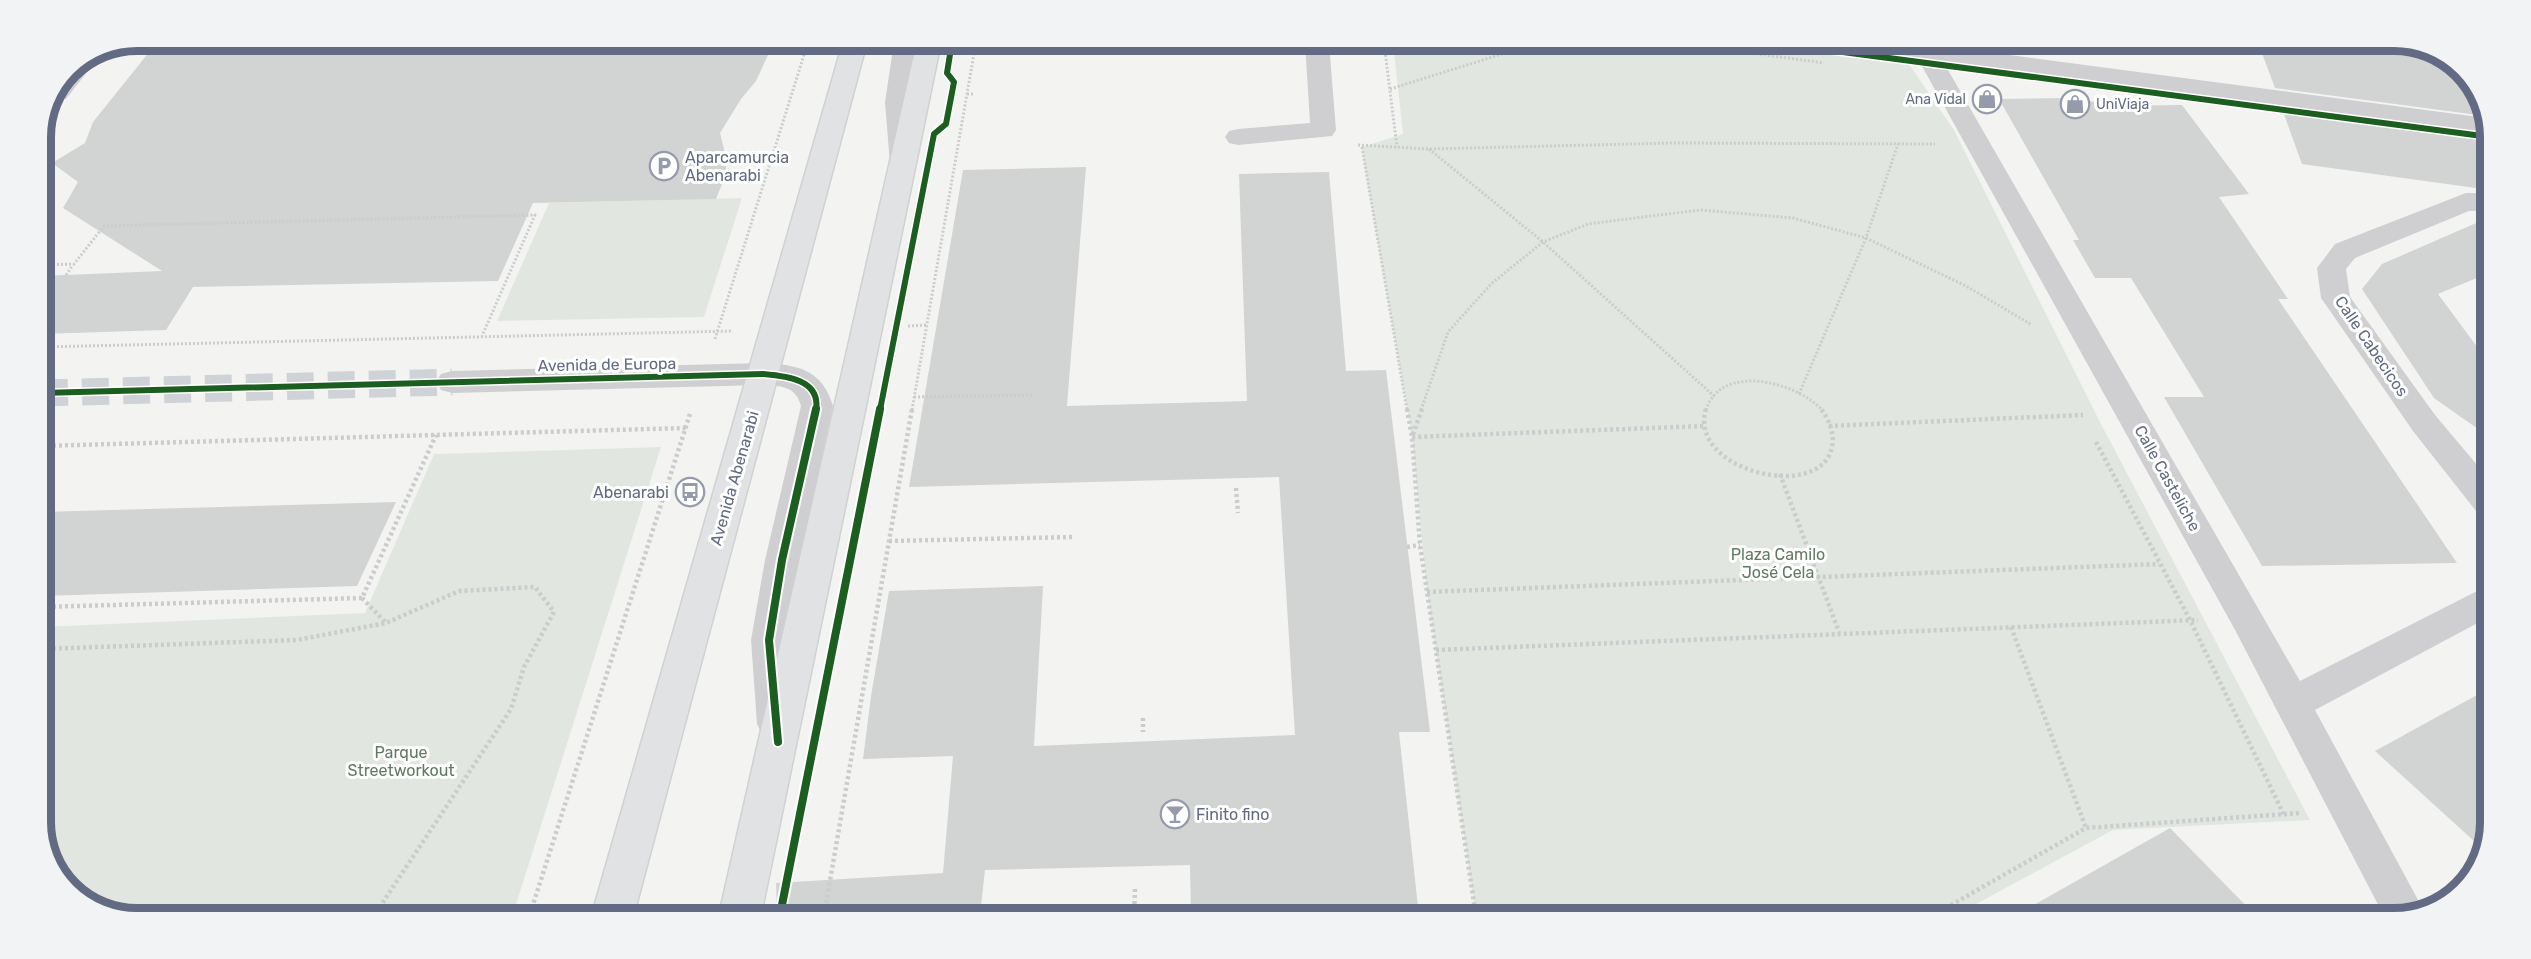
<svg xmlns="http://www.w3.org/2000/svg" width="2531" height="959" font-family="Rubik,sans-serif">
  <rect width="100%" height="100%" fill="#f3f4f2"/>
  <g fill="#e1e7e0">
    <path d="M1393,43l354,1 162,20 45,66 147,294 209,396 -197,10 -161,87 -476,-1 -49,-324 -15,-155 -48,-274 -2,-16 41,-13z"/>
    <path d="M742,198l-38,119 -207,4 52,-118z"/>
    <path d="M661,447l-148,467 -408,-1 -45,-32 -19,-52v-202l324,-14 69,-159z"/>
  </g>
  <g fill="#d2d3d3">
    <path d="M158,41l616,1 -18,39 -15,18 -21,34 7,28 -2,16 -9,22 -183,4 -35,78 -305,6 -27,43 -125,4v-58l121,-5 -99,-63 15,-26 -26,-19 33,-20 8,-21z"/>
    <path d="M2259,45l167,1 45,32 14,38 -210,-28z"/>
    <path d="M2066,98l9,4 29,-1 4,5 74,-1 67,89 -30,3 69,102h-10l179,264 -195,3 -98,-169h40l-73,-119h-36l-22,-38h6l-80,-141z"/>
    <path d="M2282,109l208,27v54l-188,-26z"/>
    <path d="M1086,167l-19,239 180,-5 -8,-227 90,-2 17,199 40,-1 44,362h-31l20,184h-228l-1,-51 -205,5 -5,45h-203l-1,-32 167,-10 10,-117 -90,3 8,-63 18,-105 154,-5 -9,160 261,-11 -16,-258 -370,10 54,-317z"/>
    <path d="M2490,217l-1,56 -51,21 51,69 -1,73 -54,-38 -72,-109 20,-25z"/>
    <path d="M396,502l-39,84 -316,10v-84z"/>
    <path d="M2486,690l-1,161 -110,-100z"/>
    <path d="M2170,828l88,90h-247z"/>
  </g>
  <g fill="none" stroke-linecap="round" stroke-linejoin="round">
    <path stroke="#cfd2d6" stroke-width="27" stroke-dasharray="27 14" stroke-linecap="butt" d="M41,393l411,-11"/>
    <g stroke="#d0d1d2" stroke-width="3">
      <g id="secondary">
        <path d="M843,42h24l-233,872h-42z"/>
        <path d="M917,42h24l-180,873h-42z"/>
      </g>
    </g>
    <g stroke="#cbcccd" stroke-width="3" stroke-dasharray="2 2" stroke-linecap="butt">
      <path d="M1384,43l13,104"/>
      <path d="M1685,44l139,19"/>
      <path d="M1390,89l128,-40 1,-5"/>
      <path d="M967,94h8"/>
      <path d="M1358,145l71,4 243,-6 263,1"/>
      <path d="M1362,147l45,263"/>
      <path d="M1429,149l114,93 171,154"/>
      <path d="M41,265l33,-1 30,-38 431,-11 -53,121"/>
      <path d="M66,275l7,-10"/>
      <path d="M908,326l19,-1"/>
      <path d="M715,339l93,-297"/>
      <path d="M41,347l692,-16"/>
      <path d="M1799,394l67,-156 32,-94"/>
      <path d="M914,397l118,-2"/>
      <path d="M912,410l64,-368"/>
      <path d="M1421,410l27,-78 43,-48 52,-42 45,-18 112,-14 93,8 73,20 100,48 66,39"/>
      <path d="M1706,410c15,-48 91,-28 116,0"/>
    </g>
    <g stroke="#cbcccd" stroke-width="4.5" stroke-dasharray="3 3" stroke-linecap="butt">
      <path d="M1407,409l5,28 8,108 56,371"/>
      <path d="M1422,409l-10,28 294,-11"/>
      <path d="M1706,409c-19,62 115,94 126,38 3,-14 -3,-27 -11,-38"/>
      <path d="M1829,426l254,-11"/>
      <path d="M2096,442l94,178 94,195"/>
      <path d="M41,446l645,-18"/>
      <path d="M1780,474l59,158"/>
      <path d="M1236,488l2,25"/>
      <path d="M889,541l185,-4"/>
      <path d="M1407,547l13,-2"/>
      <path d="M1427,592l732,-28"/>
      <path d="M362,598l24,25"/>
      <path d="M41,607l321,-9 74,-163"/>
      <path d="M2011,627l75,201"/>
      <path d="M41,649l256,-9 89,-17 73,-32 76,-4 19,25 -30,55 -13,42 -136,205"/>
      <path d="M1436,650l762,-30"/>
      <path d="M1143,718v14"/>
      <path d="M530,914l160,-500"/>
      <path d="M824,915l88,-506"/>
      <path d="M1134,916l1,-27"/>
      <path d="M1930,917l156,-89 215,-15"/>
    </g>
    <path fill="#cfcfd1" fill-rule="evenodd" d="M92,59l3,3 -29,37 -11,1 14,-32z"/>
    <g fill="#cfcfd1" fill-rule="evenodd">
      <path d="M894,42h24l-7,60 5,62 -4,6 -9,2 -9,-2 -4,-6 -5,-62z"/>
      <path d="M1305,43h24l7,87 -4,6 -94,9 -9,-2 -4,-6 4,-6 9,-2 72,-6z"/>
      <path d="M1845,44l89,1 552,73 4,16 -546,-71 356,618 187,-95v32l-172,92 108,199 -28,9h-10l-151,-290 -316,-569 -61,-8 -9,-2z"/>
      <path d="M2466,193h24v18h-21l-114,47 -9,11 4,28 85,118 53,63v37l-12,-4 -63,-80 -87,-126 -5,-7 -4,-30 18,-24z"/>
      <path d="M763,363c35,2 59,6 70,43l-34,154 -12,80 8,84 -6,12 -13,5 -13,-5 -6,-12 -6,-84 14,-80 36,-154c-5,-20 -20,-20 -38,-21l-311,8 -11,-3 -5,-8 5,-8 11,-3z"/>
    </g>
    <use href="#secondary" fill="#e1e2e3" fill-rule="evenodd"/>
    <g stroke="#fff" stroke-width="9">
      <g id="cycleway-far1">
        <path d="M1782,44l708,93"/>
        <path d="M41,393l722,-19c22,2 58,5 53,36"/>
        <path d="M880,410l54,-276 12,-10 8,-42 -7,-9 5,-31"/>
      </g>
    </g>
    <g stroke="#fff" stroke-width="12">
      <g id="cycleway">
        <path d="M778,742l-9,-102 13,-80 34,-151"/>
        <path d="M780,915l100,-506"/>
      </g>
    </g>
    <use href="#cycleway-far1" stroke="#1b5e20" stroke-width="6"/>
    <use href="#cycleway" stroke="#1b5e20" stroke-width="8"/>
  </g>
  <defs>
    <g id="shop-ring" transform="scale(1.5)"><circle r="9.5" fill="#fff" stroke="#959baa" stroke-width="1.5"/><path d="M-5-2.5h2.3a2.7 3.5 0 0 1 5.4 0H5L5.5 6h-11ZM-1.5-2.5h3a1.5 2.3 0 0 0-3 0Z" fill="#959baa"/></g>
    <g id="parking-ring" transform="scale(1.5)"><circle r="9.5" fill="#fff" stroke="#959baa" stroke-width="1.5"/><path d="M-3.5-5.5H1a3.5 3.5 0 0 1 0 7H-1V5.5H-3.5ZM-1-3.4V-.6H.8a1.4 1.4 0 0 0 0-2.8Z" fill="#959baa"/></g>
    <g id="bus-ring" transform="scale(1.5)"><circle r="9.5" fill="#fff" stroke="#959baa" stroke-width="1.5"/><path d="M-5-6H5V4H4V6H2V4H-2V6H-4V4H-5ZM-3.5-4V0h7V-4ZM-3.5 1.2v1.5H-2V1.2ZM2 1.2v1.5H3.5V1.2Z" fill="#959baa"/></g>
    <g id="bar-ring" transform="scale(1.5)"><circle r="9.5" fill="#fff" stroke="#959baa" stroke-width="1.5"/><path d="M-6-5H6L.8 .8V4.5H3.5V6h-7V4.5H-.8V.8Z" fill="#959baa"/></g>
  </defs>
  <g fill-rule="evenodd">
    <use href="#shop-ring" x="1987" y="99"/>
    <use href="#shop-ring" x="2075" y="104"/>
    <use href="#parking-ring" x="664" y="166"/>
    <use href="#bus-ring" x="690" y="492"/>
    <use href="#bar-ring" x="1175" y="814"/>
  </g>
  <g text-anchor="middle" stroke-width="6" stroke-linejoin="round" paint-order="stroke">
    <g font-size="14" fill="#626b83" stroke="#fff" text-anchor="end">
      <text x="1966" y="104">Ana Vidal</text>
      <text x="2096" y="109" text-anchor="start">UniViaja</text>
    </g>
    <g font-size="16" fill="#626b83" stroke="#fff" text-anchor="start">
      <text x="685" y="163">Aparcamurcia<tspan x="685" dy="18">Abenarabi</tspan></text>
      <text x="669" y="498" text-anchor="end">Abenarabi</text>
      <text x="1196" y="820">Finito fino</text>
    </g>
    <g font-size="16" fill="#626b83" stroke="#fff">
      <text transform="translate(2372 346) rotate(56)" y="6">Calle Cabecicos</text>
      <text transform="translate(607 364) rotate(-1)" y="6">Avenida de Europa</text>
      <text transform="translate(734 478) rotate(-74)" y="6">Avenida Abenarabi</text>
      <text transform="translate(2168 478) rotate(61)" y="6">Calle Casteliche</text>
    </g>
    <g font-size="16" fill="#617a64" stroke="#fff">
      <text x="1778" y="560">Plaza Camilo<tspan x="1778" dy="18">José Cela</tspan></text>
      <text x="401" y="758">Parque<tspan x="401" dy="18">Streetworkout</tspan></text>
    </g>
  </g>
  <path d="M0 0H2531V959H0ZM137 51H2394A86 86 0 0 1 2480 137V822A86 86 0 0 1 2394 908H137A86 86 0 0 1 51 822V137A86 86 0 0 1 137 51Z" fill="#f2f3f5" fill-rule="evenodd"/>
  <path fill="none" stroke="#626b83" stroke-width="8" d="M137 51H2394A86 86 0 0 1 2480 137V822A86 86 0 0 1 2394 908H137A86 86 0 0 1 51 822V137A86 86 0 0 1 137 51Z"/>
</svg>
